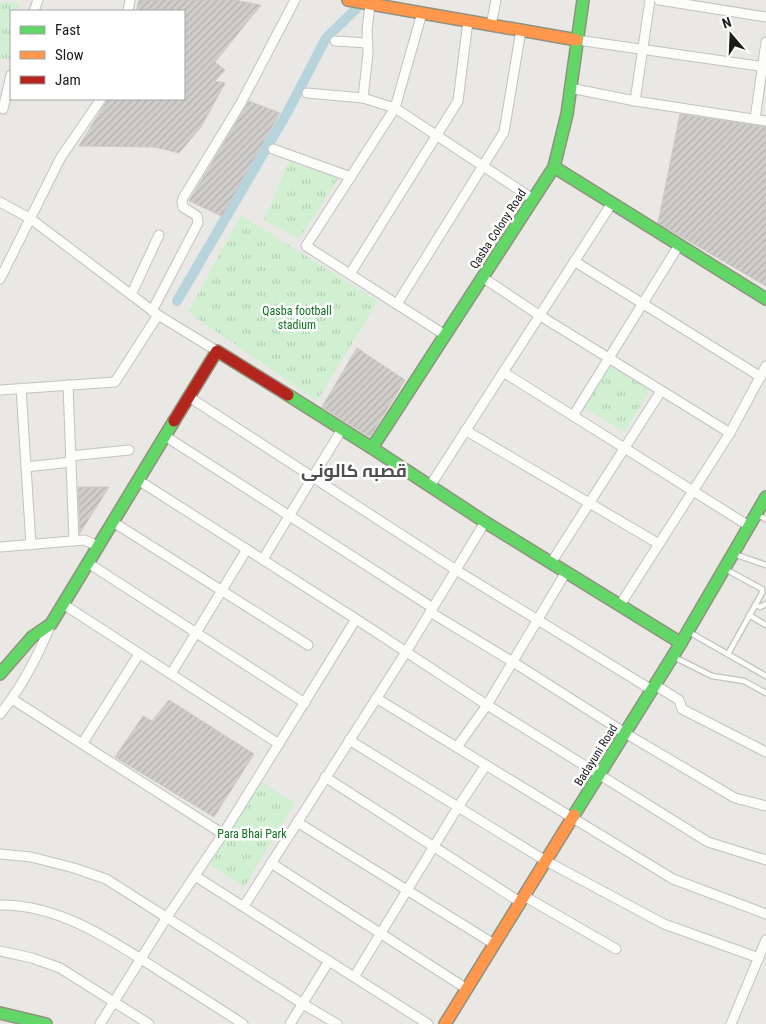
<svg xmlns="http://www.w3.org/2000/svg" width="766" height="1024" font-family="'Roboto Condensed',Cairo,sans-serif">
  <defs>
    <pattern id="park-tufts" width="24" height="20" patternUnits="userSpaceOnUse" patternTransform="scale(1.25)"><rect width="24" height="20" fill="#d1f0d2"/><path d="M3 7l-1-3M5 7V3M7 7l1-3M15 17l-1-3M17 17v-4M19 17l1-3" fill="none" stroke="#b3cdb4"/></pattern>
    <pattern id="building-hatch" width="6" height="6" patternUnits="userSpaceOnUse" patternTransform="scale(1.25)"><rect width="6" height="6" fill="#d0cecb"/><path d="M-1 1l2-2M0 6l6-6M5 7l2-2" fill="none" stroke="#b2b0ae"/></pattern>
  </defs>
  <rect width="100%" height="100%" fill="#e9e8e4"/>
  <g fill="url(#park-tufts)">
    <path d="M0,2l19,1 -1,8h-7v49l-11,-2z"/>
    <path d="M292,155l51,16 -44,68 -35,-19z"/>
    <path d="M241,215l137,86 -61,100 -129,-89z"/>
    <path d="M611,362l41,23 -27,47 -43,-26z"/>
    <path d="M261,782l34,21 -51,84 -34,-22z"/>
  </g>
  <g fill="none" stroke-linecap="round" stroke-linejoin="round">
    <path stroke="#b7d4dc" stroke-width="10" d="M177,301l110,-188 39,-75 30,-29"/>
  </g>
  <g fill="url(#building-hatch)" stroke="#ccc9c5">
    <path d="M139,0h95l27,5 -46,57 10,8 -10,11 10,2 -24,44 -22,26 -24,-6 -76,-1 29,-47h76v-88h-48z"/>
    <path d="M249,101l31,12 -58,103 -33,-15z"/>
    <path d="M680,114l86,13v159l-108,-63z"/>
    <path d="M357,348l48,32 -35,57 -48,-30z"/>
    <path d="M78,487h31l-29,46z"/>
    <path d="M169,700l85,54 -40,63 -99,-60 28,-41 9,5z"/>
  </g>
  <g fill="none" stroke-linecap="round" stroke-linejoin="round">
    <g stroke="#c2c2c0" stroke-width="7">
      <g id="lane">
        <path d="M757,515l9,4"/>
        <path d="M734,554l32,11"/>
        <path d="M725,569l37,20v4l-34,61"/>
        <path d="M755,605l5,2 6,-3"/>
        <path d="M749,615l17,10"/>
        <path d="M689,632l77,44"/>
        <path d="M674,657l38,19 32,5 22,12"/>
      </g>
    </g>
    <g stroke="#c2c2c0" stroke-width="11">
      <g id="street">
        <path d="M659,0l107,17"/>
        <path d="M34,11l4,-11"/>
        <path d="M128,11l2,-11"/>
        <path d="M422,13l-27,95 -89,138 139,89"/>
        <path d="M491,25l5,-25"/>
        <path d="M577,40l189,27"/>
        <path d="M335,41l33,2"/>
        <path d="M570,88l65,13 131,20"/>
        <path d="M307,93l56,5 32,10 138,91"/>
        <path d="M363,98l5,-45 -1,-22 3,-27"/>
        <path d="M635,101l15,-101"/>
        <path d="M3,109l8,-34"/>
        <path d="M755,119l11,-77"/>
        <path d="M273,149l78,28"/>
        <path d="M0,202l31,17 127,96 59,36"/>
        <path d="M574,261l187,116"/>
        <path d="M350,274l108,-173 10,-80"/>
        <path d="M482,277l57,38 191,118"/>
        <path d="M0,279l61,-122 40,-58"/>
        <path d="M131,295l28,-60"/>
        <path d="M397,304l107,-172 17,-102"/>
        <path d="M152,311l46,-88 -1,-7 -14,-9 -1,-5 1,-4 58,-95 54,-103"/>
        <path d="M503,372l246,154"/>
        <path d="M68,385l6,156"/>
        <path d="M21,388l10,157"/>
        <path d="M0,390l115,-8 43,-67"/>
        <path d="M189,397l267,173 196,120"/>
        <path d="M573,416l106,-171"/>
        <path d="M465,430l194,114"/>
        <path d="M165,436l268,172"/>
        <path d="M70,456l59,-6"/>
        <path d="M26,467l45,-5"/>
        <path d="M138,480l218,139 131,86 221,137 58,18"/>
        <path d="M430,486l182,-283"/>
        <path d="M113,522l195,123"/>
        <path d="M0,547l84,-7 14,6"/>
        <path d="M263,559l79,-130"/>
        <path d="M88,563l217,140"/>
        <path d="M551,563l110,-172"/>
        <path d="M63,604l216,140"/>
        <path d="M620,605l110,-172 36,-67"/>
        <path d="M430,612l83,50 112,71 110,65 31,8"/>
        <path d="M171,674l76,-125"/>
        <path d="M655,685l24,15 3,9 84,43"/>
        <path d="M376,698l297,181 93,35"/>
        <path d="M12,699l211,135"/>
        <path d="M0,714c22,-27 38,-58 51,-90"/>
        <path d="M349,740l197,121 118,63 95,34"/>
        <path d="M82,744l57,-90"/>
        <path d="M457,747l30,-42 79,-133"/>
        <path d="M325,777l195,125"/>
        <path d="M297,822l197,122"/>
        <path d="M0,854l31,3 43,11 32,11 197,125 34,20"/>
        <path d="M271,863l196,126"/>
        <path d="M195,876l233,148"/>
        <path d="M524,896l92,53"/>
        <path d="M0,905c60,-1 114,37 163,68 27,17 54,34 80,51"/>
        <path d="M244,906l162,-254 79,-130"/>
        <path d="M0,951l32,7 28,10 89,56"/>
        <path d="M354,977l104,-170 28,-42"/>
        <path d="M100,1024l67,-107 56,-83 133,-215"/>
        <path d="M290,1024l39,-63"/>
        <path d="M731,1024l35,-84"/>
      </g>
    </g>
    <g stroke="#90927d" stroke-width="14">
      <g id="fast">
        <path d="M554,167l212,132"/>
        <path d="M288,395l84,53 113,74 196,121"/>
        <path d="M372,448l182,-281 13,-53 16,-114"/>
        <path d="M0,674l32,-37 19,-13 123,-203"/>
        <path d="M574,815l107,-172 85,-146"/>
        <path d="M0,1013l46,11"/>
      </g>
    </g>
    <g stroke="#90927d" stroke-width="14">
      <g id="slow">
        <path d="M348,0l229,40"/>
        <path d="M445,1024l129,-209"/>
      </g>
    </g>
    <g stroke="#90927d" stroke-width="14">
      <path id="jam" d="M174,421l43,-70 71,44"/>
    </g>
    <use href="#lane" stroke="#fcfcfb" stroke-width="4.5"/>
    <use href="#street" stroke="#fcfcfb" stroke-width="9"/>
    <use href="#fast" stroke="#63d668" stroke-width="11"/>
    <use href="#slow" stroke="#ff974d" stroke-width="11"/>
    <use href="#jam" stroke="#b3261e" stroke-width="11"/>
  </g>
  <g text-anchor="middle" stroke-width="5" stroke-linejoin="round" paint-order="stroke">
    <g font-size="12" fill="#1b1b1b" stroke="#fff">
      <text transform="translate(498 229) rotate(-57)" y="4">Qasba Colony Road</text>
      <text transform="translate(596 755) rotate(-58)" y="4">Badayuni Road</text>
    </g>
    <g font-size="12" fill="#0f731a" stroke="#fff">
      <text x="297" y="315">Qasba football<tspan x="297" dy="14">stadium</tspan></text>
      <text x="252" y="838">Para Bhai Park</text>
    </g>
    <g font-size="18" font-weight="bold" fill="#4e4e4e" stroke="#fff">
      <text x="354" y="477">قصبہ کالونی</text>
    </g>
  </g>
  <rect x="10" y="10" width="175" height="90" fill="#ffffff" stroke="#a4a4a4"/>
  <rect x="20" y="26" width="25" height="8" fill="#63d668" stroke="#a4a4a4"/>
  <text x="55" y="35" font-size="15" fill="#1b1b1b">Fast</text>
  <rect x="20" y="51" width="25" height="8" fill="#ff974d" stroke="#a4a4a4"/>
  <text x="55" y="60" font-size="15" fill="#1b1b1b">Slow</text>
  <rect x="20" y="76" width="25" height="8" fill="#b3261e" stroke="#a4a4a4"/>
  <text x="55" y="85" font-size="15" fill="#1b1b1b">Jam</text>
  <g transform="translate(731 35) rotate(341)" stroke="#ffffff" stroke-width="4" paint-order="stroke">
  <path d="M0-4L9 19L0 12L-9 19Z" fill="#1b1b1b"/>
  <text y="-8" font-size="14" font-weight="bold" text-anchor="middle" fill="#1b1b1b">N</text>
  </g>
</svg>
